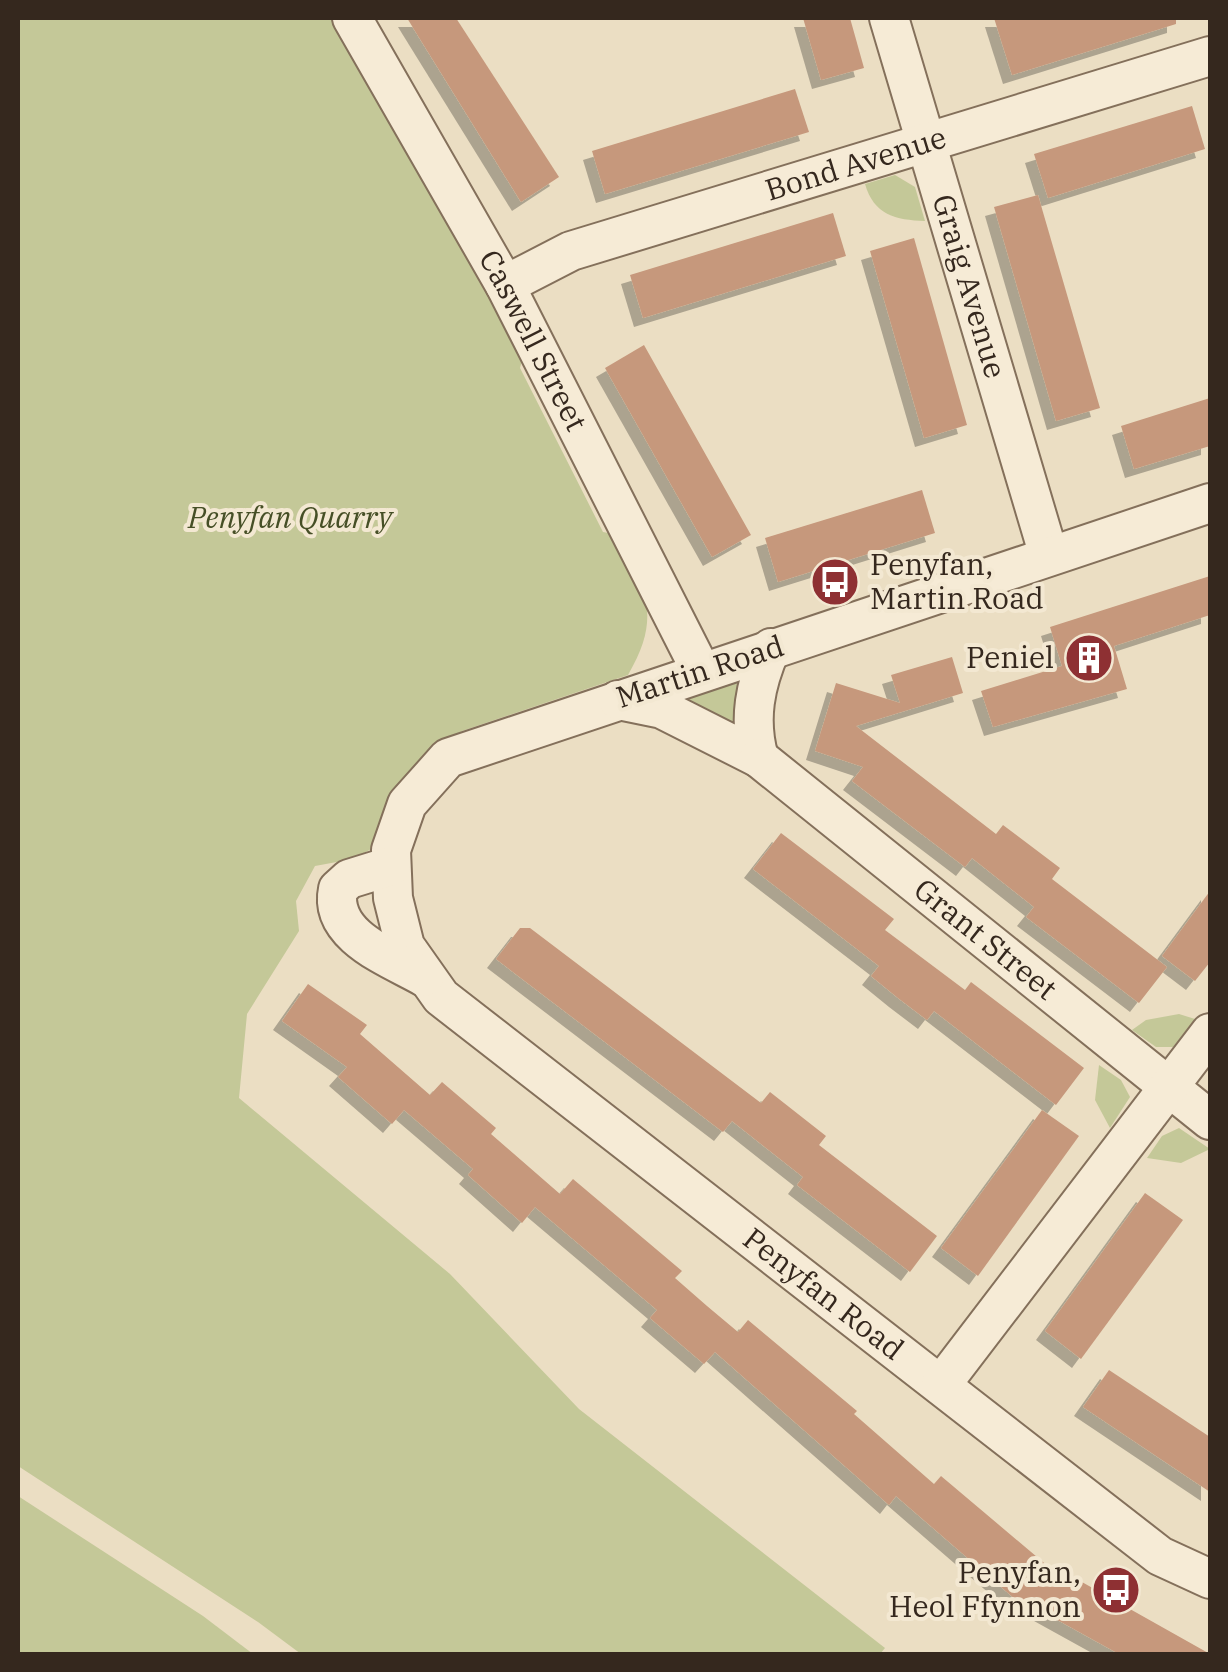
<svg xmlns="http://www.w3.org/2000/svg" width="1228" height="1672" font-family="'IBM Plex Serif',serif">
  <defs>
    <filter id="shadow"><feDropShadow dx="-9" dy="9" stdDeviation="0" flood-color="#0004"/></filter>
  </defs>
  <rect width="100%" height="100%" fill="#ebdec3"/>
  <g fill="#c4c898">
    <path d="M18,18h319l187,335 -4,15 83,164 16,3c27,56 43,82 9,140l-166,56 -36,22 -28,31 -25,64 -20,11 -38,7 -19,35 3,30 -52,83 -8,84 211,176 129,135 306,239 -5,6h-579l-43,-32 -240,-156z"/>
    <path d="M895,175l20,12 10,34c-30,-1 -51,-6 -60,-37z"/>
    <path d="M737,681l2,42 -6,4 -49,-25 9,-7z"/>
    <path d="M1179,1014l16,5 -22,28h-17l-24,-17 14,-10z"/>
    <path d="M1099,1065l22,15 9,17 -20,31 -15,-28z"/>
    <path d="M1179,1128l31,21 -29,14 -34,-5 15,-22z"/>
    <path d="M18,1496l185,120 50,38h-235z"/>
  </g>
  <g fill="#c6987c" filter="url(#shadow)">
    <path d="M407,18h49l103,159 -38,25z"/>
    <path d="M803,18h47l14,50 -43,12z"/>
    <path d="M994,18h182v6l-164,51z"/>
    <path d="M795,89l14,43 -204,62 -13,-43z"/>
    <path d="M1192,106l13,43 -157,49 -14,-44z"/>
    <path d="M1038,195l62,213 -44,13 -62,-214z"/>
    <path d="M833,213l13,43 -203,62 -13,-43z"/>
    <path d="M914,238l53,187 -43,13 -54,-187z"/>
    <path d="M644,345l107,190 -39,22 -107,-189z"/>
    <path d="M1210,398v48l-76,23 -13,-43z"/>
    <path d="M922,490l13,43 -157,49 -13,-44z"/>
    <path d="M1210,576v39l-96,31 13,43 -134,38 -12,-36 81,-25 -12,-39z"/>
    <path d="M952,657l11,36 -107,33 140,108 7,-9 57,43 -8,11 115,88 -28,36 -113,-86 8,-10 -62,-49 -7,9 -113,-86 11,-14 -48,-16 21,-68 64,20 -9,-28z"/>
    <path d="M781,833l113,86 -9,11 80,60 6,-8 113,86 -28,37 -122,-94 -7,9 -29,-22 -27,-22 8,-10 -126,-97z"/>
    <path d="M1210,891v71l-15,19 -33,-25z"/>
    <path d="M520,928h10l231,175 9,-11 56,44 -7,9 118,91 -27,36 -113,-87 6,-8 -71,-56 -9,11 -227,-173z"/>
    <path d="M308,984l59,41 -7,9 70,61 12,-13 54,46 -5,6 69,60 13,-15 109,92 -7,7 32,28 31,26 10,-12 109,91 -3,3 80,70 7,-8 128,108 4,-7 137,77h-91l-85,-47 -4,5 -134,-116 -7,9 -174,-153 -11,12 -54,-46 7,-8 -122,-103 -13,16 -54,-48 5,-6 -69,-59 -12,14 -54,-47 9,-10 -65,-46z"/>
    <path d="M1042,1110l37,26 -101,140 -37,-28z"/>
    <path d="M1145,1193l38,27 -102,139 -36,-28z"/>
    <path d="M1109,1370l101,67v55l-127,-85z"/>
  </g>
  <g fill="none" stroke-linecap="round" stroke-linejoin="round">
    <g stroke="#84705b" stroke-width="42">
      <g id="minor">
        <path id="s1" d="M352,18l153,267 196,386"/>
        <path id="s2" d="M889,18l160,538"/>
        <path id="s3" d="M505,285l66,-34 639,-195"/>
        <path id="s4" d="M1210,503l-762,255 -41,46 -16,46 2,48 12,48 36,51 719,559 50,23"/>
        <path d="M618,700l44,9 97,49c-11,-39 -4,-73 12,-110"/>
        <path id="s5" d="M759,758l451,362"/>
        <path d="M391,866l-42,13 -11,10c-10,47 53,69 86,88"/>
        <path d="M941,1385l269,-352"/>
      </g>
    </g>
    <use href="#minor" stroke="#f6ebd6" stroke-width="38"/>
  </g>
  <defs>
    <g id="bus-disc" transform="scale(2.5)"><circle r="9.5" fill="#8e3033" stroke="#f3e8d2"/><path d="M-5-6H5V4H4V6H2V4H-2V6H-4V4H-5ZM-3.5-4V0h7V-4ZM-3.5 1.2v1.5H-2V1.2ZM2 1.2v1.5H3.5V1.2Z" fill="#fff"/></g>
    <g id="building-disc" transform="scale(2.5)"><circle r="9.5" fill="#8e3033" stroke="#f3e8d2"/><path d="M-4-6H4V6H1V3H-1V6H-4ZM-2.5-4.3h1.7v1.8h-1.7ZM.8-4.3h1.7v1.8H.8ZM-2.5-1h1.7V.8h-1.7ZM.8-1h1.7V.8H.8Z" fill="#fff"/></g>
  </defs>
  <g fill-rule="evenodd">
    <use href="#bus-disc" x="835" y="582"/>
    <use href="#building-disc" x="1089" y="658"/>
    <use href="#bus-disc" x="1116" y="1590"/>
  </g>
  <g text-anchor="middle" stroke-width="8" stroke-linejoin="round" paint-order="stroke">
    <g font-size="30" fill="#35281e" stroke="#f3e8d2">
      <text dy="10" stroke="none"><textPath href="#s3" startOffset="372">Bond Avenue</textPath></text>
      <text dy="10" stroke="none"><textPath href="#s2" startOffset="280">Graig Avenue</textPath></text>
      <text dy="10" stroke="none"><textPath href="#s1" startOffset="370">Caswell Street</textPath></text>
      <text transform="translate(700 672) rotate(-18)" y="10">Martin Road</text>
      <text dy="10" stroke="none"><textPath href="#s5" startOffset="290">Grant Street</textPath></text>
      <text dy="10" stroke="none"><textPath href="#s4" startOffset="1558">Penyfan Road</textPath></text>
    </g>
    <g font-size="30" font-style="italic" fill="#464f26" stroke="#f3e8d2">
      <text x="290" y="528">Penyfan Quarry</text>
    </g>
    <g font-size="30" fill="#35281e" stroke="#f3e8d2" text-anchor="end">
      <text x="870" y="575" text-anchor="start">Penyfan,<tspan x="870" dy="34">Martin Road</tspan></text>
      <text x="1054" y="668">Peniel</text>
      <text x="1081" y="1583">Penyfan,<tspan x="1081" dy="34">Heol Ffynnon</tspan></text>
    </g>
  </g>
  <rect width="1228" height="1672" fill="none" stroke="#35281e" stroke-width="40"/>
</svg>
